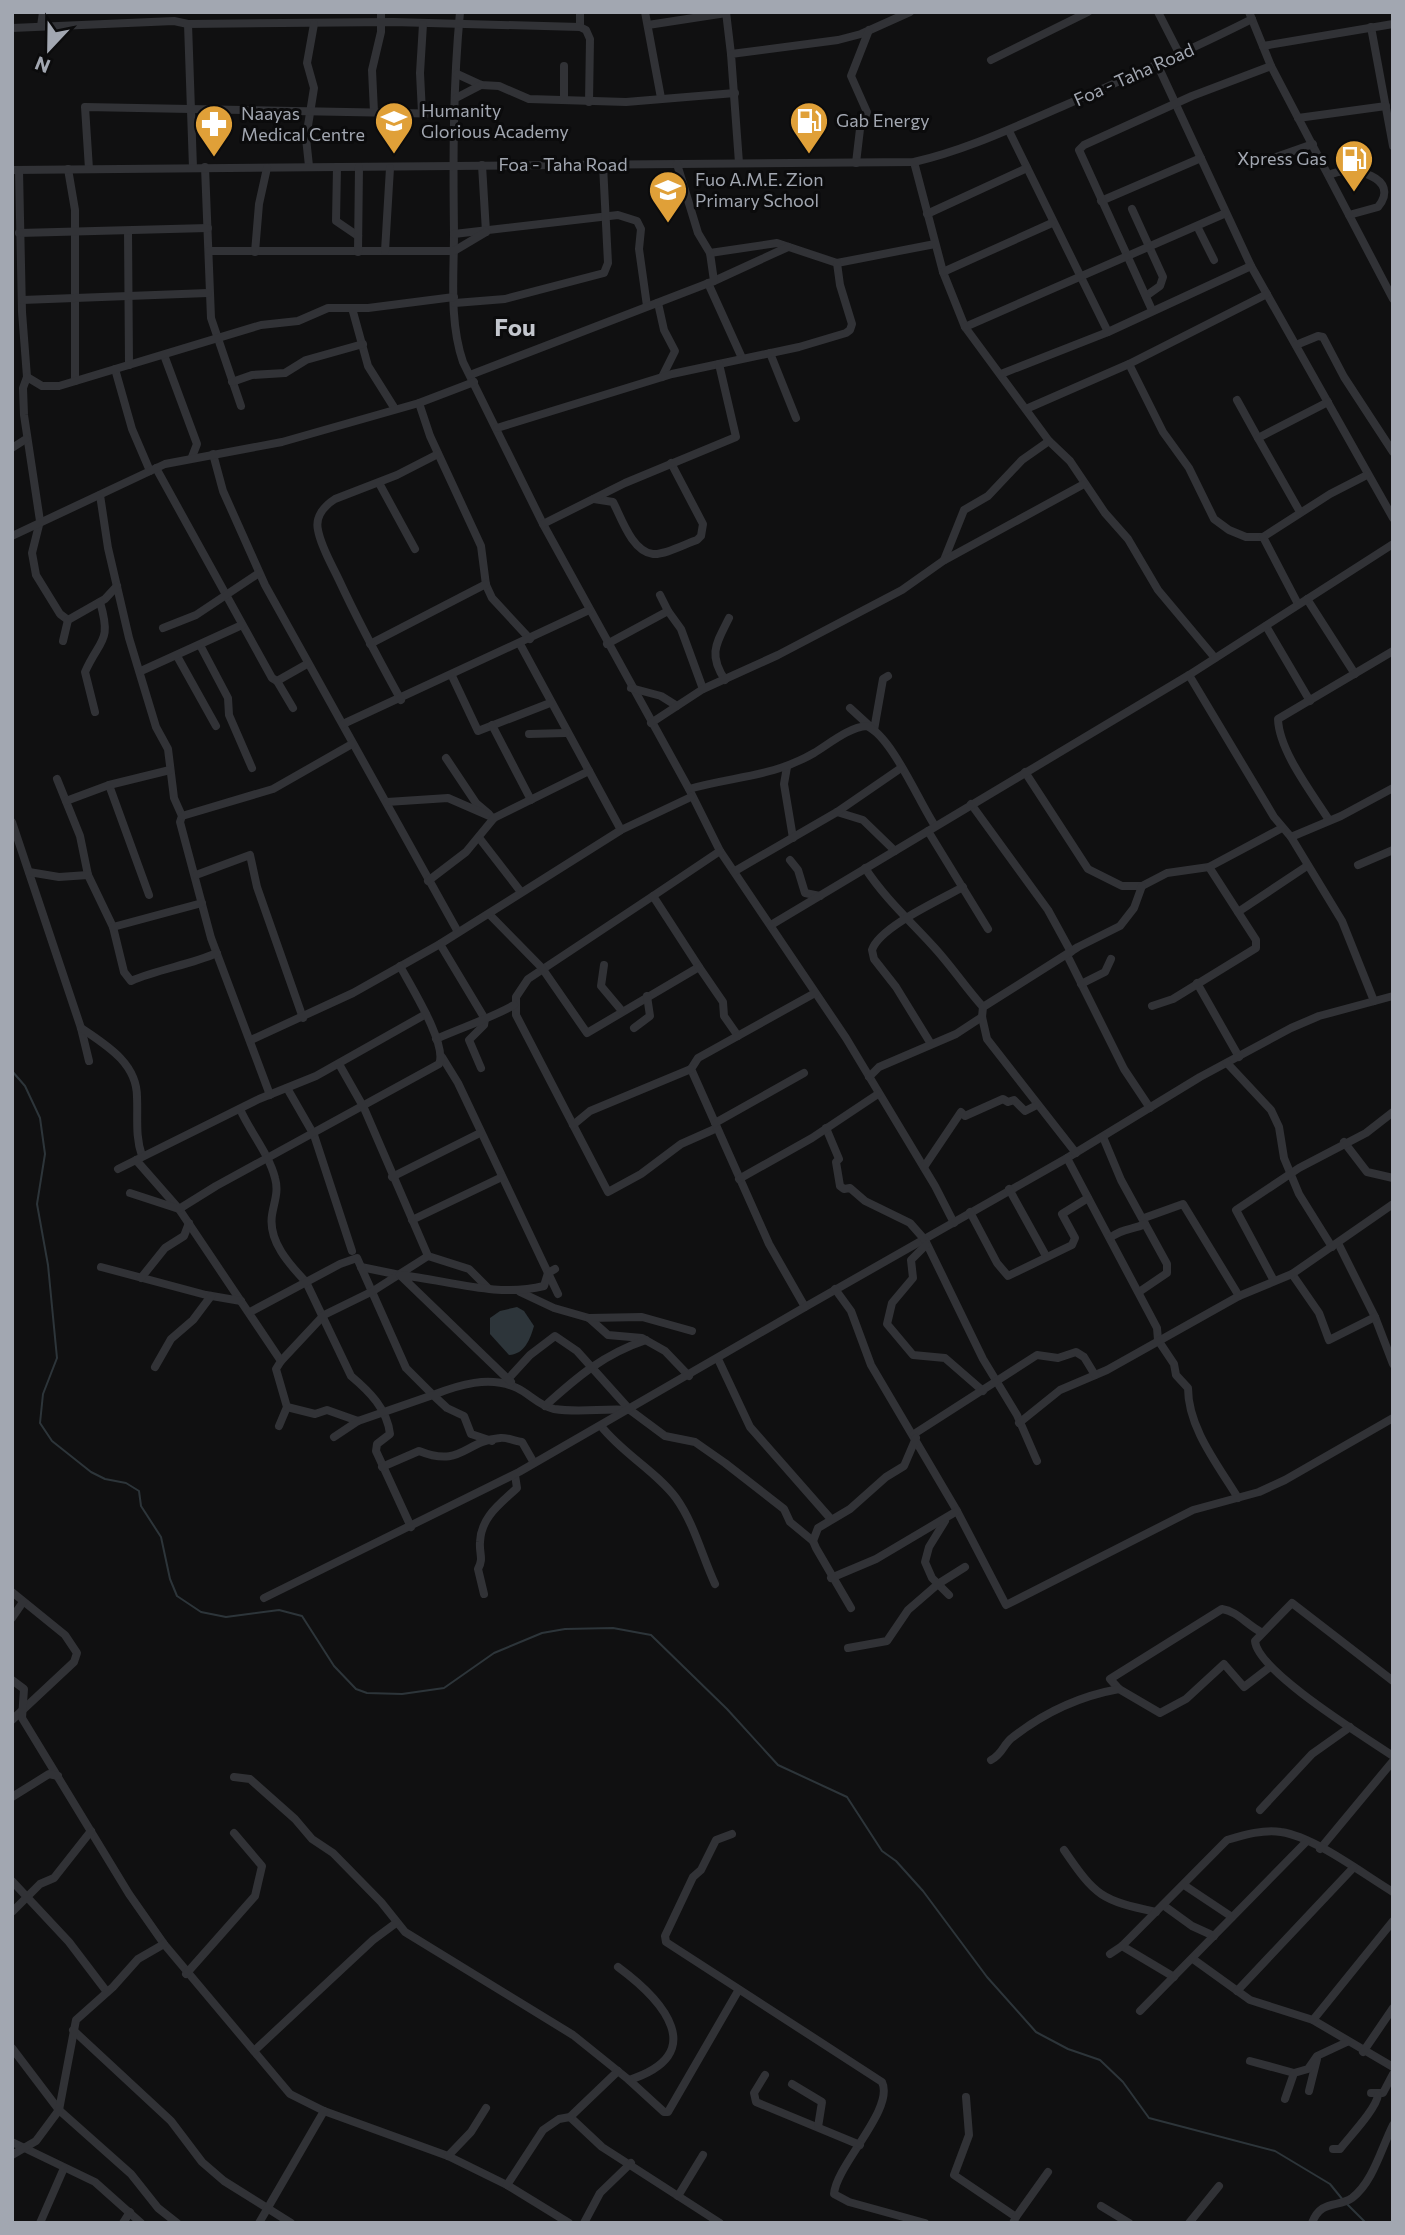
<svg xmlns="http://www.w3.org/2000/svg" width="1405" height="2235" font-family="Commissioner,sans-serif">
  <rect width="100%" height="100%" fill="#101011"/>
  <path fill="#2d353a" d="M517,1307l7,4 10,15c-4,13 -9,28 -25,29l-19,-21v-16l10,-7z"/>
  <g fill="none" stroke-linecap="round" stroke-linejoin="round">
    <g stroke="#2d353a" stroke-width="2">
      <path d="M12,1071l13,15 15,32 5,36 -8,50 11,61 9,93 -14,36 -3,29 12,18 39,31 14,7 21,4 13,8 2,15 20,31 9,42 7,17 24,16 25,5 53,-7 23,6 32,50 22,23 11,4 35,1 42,-6 50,-35 48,-20 23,-4 48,-1 38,7 76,74 51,56 69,32 35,54 14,10 27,30 64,86 49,55 32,17 32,11 23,22 26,36 126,33 55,33 13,16"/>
      <path d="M1347,2204l19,19"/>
    </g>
    <g stroke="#313236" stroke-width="8">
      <path d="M460,12c-7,74 -7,147 -6,221 0,42 -5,88 9,129l80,162 146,265 31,62 126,187 89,148 19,37"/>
      <path d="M645,12l16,86"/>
      <path d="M726,12l5,42"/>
      <path d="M1158,12l22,43"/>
      <path d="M1249,12l22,54 122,233"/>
      <path d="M188,24l5,144"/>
      <path d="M648,25l78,-12"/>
      <path d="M41,26l2,-14"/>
      <path d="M580,27v-15"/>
      <path d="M1371,27l22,119"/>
      <path d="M12,28l162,-7 14,3 205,-2 187,5 6,3 4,9 -1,63"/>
      <path d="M1263,46l130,-22"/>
      <path d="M991,60l97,-48"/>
      <path d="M1158,66l93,200 142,252"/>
      <path d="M457,74l24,11 18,1 30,13 97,3 109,-9"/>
      <path d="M456,98l25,-13"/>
      <path d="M564,100v-34"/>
      <path d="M374,112l-2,-42 9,-38v-20"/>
      <path d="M422,113l-2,-40 3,-49"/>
      <path d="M1298,118l88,-12"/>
      <path d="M1009,131l99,201"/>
      <path d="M1276,157l37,-13"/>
      <path d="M914,162l29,110 22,55 84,114 21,20 35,52 23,26 30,51 57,68"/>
      <path d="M739,163l-8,-109 107,-14 23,-6 49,-22"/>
      <path d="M856,163l4,-34 7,-17 -16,-36 18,-46"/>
      <path d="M482,165l4,67"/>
      <path d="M309,166l-3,-28 8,-50 -7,-25 7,-39"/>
      <path d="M205,167l6,151 30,88"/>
      <path d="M337,167l-1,54 22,15"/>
      <path d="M68,169l7,41v171"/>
      <path d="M89,169l-4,-62 368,7"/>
      <path d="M12,170l902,-8c52,-12 98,-34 147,-55 64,-28 128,-56 191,-88"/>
      <path d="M19,170l3,142 5,65 -4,11 1,27 16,106 -8,32 4,22 24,39 8,6"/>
      <path d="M1329,175c23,-11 73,3 49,32l-29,8"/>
      <path d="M1101,201l100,-43"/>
      <path d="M1132,209l31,68 -3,9 -14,10"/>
      <path d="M927,214l100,-46"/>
      <path d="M1197,226l17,34"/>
      <path d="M128,231l1,134"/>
      <path d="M19,233l189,-5"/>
      <path d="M454,234l164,-19 19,6 4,8 -2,20 8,57"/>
      <path d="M209,251h245l32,-19"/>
      <path d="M385,251l5,-83"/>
      <path d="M255,252l4,-48 8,-36"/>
      <path d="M358,252l1,-85"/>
      <path d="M710,253l67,-10 60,20 98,-19"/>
      <path d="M943,272l109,-49"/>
      <path d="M714,281l74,-34"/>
      <path d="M708,283l34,75"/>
      <path d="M22,300l186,-7"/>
      <path d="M455,303l50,-4 99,-26 4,-10 -5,-98"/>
      <path d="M658,303l6,27 11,21 -13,26"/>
      <path d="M352,308l16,58 27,43"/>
      <path d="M1152,310l-73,-160 5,-5 108,-49 79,-30"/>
      <path d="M965,327l261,-114"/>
      <path d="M1296,345l22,-9 5,1 21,40 49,75"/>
      <path d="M770,353l26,65"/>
      <path d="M164,355l33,89 -5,13"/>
      <path d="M1129,364l34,68 26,36 25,51 15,11 17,7h17l67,-43 37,-19"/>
      <path d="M115,369l17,60 18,42"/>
      <path d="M1001,374l107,-42 143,-66"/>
      <path d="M470,375l244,-94 -4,-28 -12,-20 -21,-69"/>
      <path d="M27,377l15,9h17l202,-61 37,-4 30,-13h40l86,-11"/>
      <path d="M232,382l20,-7 33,-2 21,-13 57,-16"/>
      <path d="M1237,400l21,38"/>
      <path d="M419,403l11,33 51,110 5,39 6,13 38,41"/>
      <path d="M1026,409l103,-45 138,-70"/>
      <path d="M497,428l175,-54 127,-27 47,-14 4,-3 2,-6 -12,-39 -3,-22"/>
      <path d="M12,448l14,-9"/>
      <path d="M213,454l10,37 42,94 193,347"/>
      <path d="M156,468l116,210 5,3 30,-17"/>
      <path d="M379,483l36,66"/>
      <path d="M100,495l8,53 21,90 27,89 12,22 6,49 8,18 -2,6 31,116 59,157"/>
      <path d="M594,499l19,3c8,15 19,50 40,52 12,1 32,-10 44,-14l4,-4 2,-12 -32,-61"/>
      <path d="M1300,512l-42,-74 70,-36"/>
      <path d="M543,524l82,-41 111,-46 -17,-73"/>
      <path d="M12,536l153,-72 117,-22 137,-39 55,-21"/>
      <path d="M1263,537l35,67"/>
      <path d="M944,560l20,-50 24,-14 34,-36 27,-19"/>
      <path d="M1307,599l48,75"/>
      <path d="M668,611l13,18 22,60"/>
      <path d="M1266,626l44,75"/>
      <path d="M163,628l33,-13 63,-42"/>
      <path d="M63,641l5,-21 37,-21 12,-13"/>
      <path d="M370,644l116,-60"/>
      <path d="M520,644l69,127"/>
      <path d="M607,644l61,-33 -8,-16"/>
      <path d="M200,645l28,53 1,17 23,53"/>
      <path d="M177,656l39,70"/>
      <path d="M141,671l101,-46"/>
      <path d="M1189,675l85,142 17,20"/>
      <path d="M452,676l26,55 72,-28"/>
      <path d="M725,680c-17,-26 -9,-36 4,-62"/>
      <path d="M277,681l16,27"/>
      <path d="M631,688l30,8 16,10"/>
      <path d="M401,700c-22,-40 -43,-79 -62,-120 -7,-15 -18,-33 -21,-50 -3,-13 6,-24 17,-31l62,-24 41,-21"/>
      <path d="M850,708l24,22 9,-51 5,-3"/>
      <path d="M95,712l-10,-40c15,-34 27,-29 15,-70"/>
      <path d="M651,723l52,-34 75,-34 124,-65 41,-29 141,-77"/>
      <path d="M343,724l246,-114"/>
      <path d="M492,725l39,75"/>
      <path d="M529,734l37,-1"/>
      <path d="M446,758l30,45 13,11"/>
      <path d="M787,767l-3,17 9,54"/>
      <path d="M1025,772l63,97 34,17h20l25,-13 42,-6 73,-39"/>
      <path d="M57,779l23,57 8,39 25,52 89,-24"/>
      <path d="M109,785l40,110"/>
      <path d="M689,789c46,-13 84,-12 125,-36 15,-9 35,-26 53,-27 25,11 52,76 68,100"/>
      <path d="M66,801l43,-16 61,-15"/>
      <path d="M387,802l61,-4 46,20"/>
      <path d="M971,804l77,106 23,42"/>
      <path d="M837,812l26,8 32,31"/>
      <path d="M182,816l91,-27 79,-45"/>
      <path d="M1329,820c-17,-27 -50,-69 -51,-101l115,-68"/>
      <path d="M12,822l69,206 8,33"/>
      <path d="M928,831l60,98"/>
      <path d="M480,839l41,53"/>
      <path d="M790,860l8,10 7,23 15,3"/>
      <path d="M1358,865l35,-15"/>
      <path d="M865,868c19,29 43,51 67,77 18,19 33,42 51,62"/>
      <path d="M735,871l102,-59 64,-44"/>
      <path d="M29,872l30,5 29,-2"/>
      <path d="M196,875l54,-20 7,32 46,131"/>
      <path d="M428,881l38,-29 28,-34 95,-47 32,59"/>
      <path d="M653,896l-125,83 -12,18v18l92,177 33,-18 40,-30 36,-16"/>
      <path d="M1238,912l69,-46"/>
      <path d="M489,914l53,54 45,65 112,-66 -46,-71 67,-45"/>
      <path d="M771,925l418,-250 204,-131"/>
      <path d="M113,927l11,45 7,9c28,-12 58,-16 86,-28"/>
      <path d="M440,944l45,75 -1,6 -15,15 12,28"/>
      <path d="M1067,955l57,114 26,39"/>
      <path d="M604,965l-3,21 21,25"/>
      <path d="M699,967l24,35 1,14 14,20"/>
      <path d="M1197,983l42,74"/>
      <path d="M1081,984l24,-12 6,-13"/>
      <path d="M815,993l-117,65 -7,11 78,175 36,63 262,-149 133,-81 91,-49 28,-12 74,-20"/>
      <path d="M1374,1001l-32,-80 -51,-84 50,-21 52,-28"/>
      <path d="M1152,1006l21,-7 83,-51v-8l-47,-73"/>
      <path d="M81,1028c25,17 56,35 56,69 1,21 -2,39 5,59"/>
      <path d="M634,1028l16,-12 -3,-20"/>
      <path d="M436,1039c27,-12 53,-20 78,-34"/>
      <path d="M251,1040l102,-47 87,-49 181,-114 70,-33"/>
      <path d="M931,1044l-35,-57 -22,-28 -2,-9c7,-23 70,-51 91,-63"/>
      <path d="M442,1057l16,26 100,211"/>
      <path d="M1227,1063l44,47 8,17 5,31 15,36 33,53"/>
      <path d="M869,1077l10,-10 77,-33 26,-17"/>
      <path d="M287,1088l27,47 38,116"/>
      <path d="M240,1109c10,23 29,45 35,69 4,14 -1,24 -3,37 -4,26 17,49 34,67l45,94c19,16 36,33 39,58l-13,10 -1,7 35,76"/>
      <path d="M715,1123l89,-50"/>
      <path d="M573,1125l17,-14 101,-42"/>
      <path d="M826,1128l13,31 -3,3 4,24 4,3 6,-1 15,13 45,22 15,17 58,119 34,56 20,46"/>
      <path d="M1103,1137l18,43 46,84v9l-28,19"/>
      <path d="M1344,1142l23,30 26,6"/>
      <path d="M1076,1153l-89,-114 -5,-22 1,-10 95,-60 42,-21 14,-18 8,-22"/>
      <path d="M1067,1158l90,170 1,12 16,24 2,11 12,13c0,40 30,77 50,110"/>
      <path d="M136,1160l43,49 102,152 -5,8 11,38 -8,19"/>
      <path d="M924,1167l37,-55 4,4 38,-17 5,3 6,-2 11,11 12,-6"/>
      <path d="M118,1169l141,-70 57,-23 110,-62"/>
      <path d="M392,1177l88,-44"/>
      <path d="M739,1179l73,-41 66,-44"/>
      <path d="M1009,1189l37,67"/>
      <path d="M130,1193l49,16 37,-23 223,-122c9,-19 -29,-79 -39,-98"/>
      <path d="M970,1212l27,51 11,13 64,-31 3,-7 -13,-24 26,-16"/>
      <path d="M1144,1218l39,-14 56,92"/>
      <path d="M412,1220l90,-43"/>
      <path d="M1110,1238c12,-10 22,-8 35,-14"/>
      <path d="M1338,1243l37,74 18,47"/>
      <path d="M926,1245l-15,15 2,18 -21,25 -5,21 26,31 32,3 38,33"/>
      <path d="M428,1256l41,13 19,19"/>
      <path d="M101,1267l105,28 35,6"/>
      <path d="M361,1267l39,8"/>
      <path d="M1292,1274l27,39 10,27 46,-23"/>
      <path d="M141,1278l24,-30 19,-12 5,-13"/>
      <path d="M1274,1281l-38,-71 63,-42 67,-35 27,-21"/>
      <path d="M835,1289l16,22 20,54 86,146 49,94 187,-95 66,-18 26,-12 108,-62"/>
      <path d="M520,1292l34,16 35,10 19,17 34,3 23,13 24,25"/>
      <path d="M250,1312l90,-48 17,-6 49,110 27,27c25,-10 57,-20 84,-7 13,6 22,18 37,21 26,4 50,-1 76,1"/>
      <path d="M589,1318l53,-1 50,14"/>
      <path d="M718,1359l32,68 80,91"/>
      <path d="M281,1361l43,-46 49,-24 55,-35 -64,-148 -25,-44"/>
      <path d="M155,1367l16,-28 22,-19 18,-24"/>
      <path d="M508,1379l22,-24 25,-19 22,15 53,59 35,26 30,6 30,21 59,46 6,13 23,19"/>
      <path d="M511,1382l-111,-107c48,5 96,23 144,11l4,-13 7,-4"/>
      <path d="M545,1406c32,-29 59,-52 101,-66"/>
      <path d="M287,1407l28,7 12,-4 31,11 75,-26 14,13 17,8 7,18 21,7"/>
      <path d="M1019,1423l41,-33 47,-20 132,-74 53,-22 101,-70"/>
      <path d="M601,1426c22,28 55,45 75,72 18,25 26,58 39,86"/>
      <path d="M914,1434l123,-79 21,3 18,-6 8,5 11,18"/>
      <path d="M334,1437l24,-16"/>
      <path d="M382,1467l37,-16c43,17 45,-10 81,-13 6,-1 15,3 22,4l12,21"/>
      <path d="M945,1521l-16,26 -4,15 7,16 17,17"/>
      <path d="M831,1578l45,-19 81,-48"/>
      <path d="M12,1592l53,43 12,18 -3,9 -62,58"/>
      <path d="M484,1594l-6,-25c6,-11 1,-15 2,-27 1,-25 20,-38 37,-54l-2,-13"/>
      <path d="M264,1598l255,-126 286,-165"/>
      <path d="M851,1608l-35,-60 -3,-7 5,-13 32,-19 36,-32 18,-11 12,-28"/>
      <path d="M12,1618l11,-16"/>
      <path d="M1261,1632c-14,-7 -24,-21 -39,-23l-112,70 9,10 41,24 26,-14 38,-35 20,23 26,-20"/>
      <path d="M848,1648l39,-7 21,-31 30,-26 27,-17"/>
      <path d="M12,1680l12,9 -2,29 107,176 35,50 126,150 34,17 124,45 59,29 62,38"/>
      <path d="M1393,1681l-101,-78 -37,38c2,30 110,96 138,115"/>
      <path d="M991,1760c12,-6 12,-16 22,-23 32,-25 67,-41 106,-48"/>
      <path d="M234,1777l16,2 45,40 17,20 21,14 48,49 24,30 168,103 56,45c81,-26 35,-79 -11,-113"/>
      <path d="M12,1797l37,-23 9,2"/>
      <path d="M1260,1810l52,-56 38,-27"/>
      <path d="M732,1834l-16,6 -15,30 -8,7 -28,59 1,6 216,140c13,27 -46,83 -48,112l15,8 76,21"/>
      <path d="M1320,1849l73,-88"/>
      <path d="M1064,1850c32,47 37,50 92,62"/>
      <path d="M12,1881l57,61 38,50"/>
      <path d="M1184,1885l48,32"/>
      <path d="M1163,1905l29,21 22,10"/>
      <path d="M12,1912l28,-28 14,-6 37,-47"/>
      <path d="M1122,1946l52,31"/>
      <path d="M1110,1954l12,-8 105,-106c17,-5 37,-11 54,-8 34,5 82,42 112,60"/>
      <path d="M1193,1959l57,41 63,20 80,47"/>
      <path d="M186,1974l69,-78 7,-30 -28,-33"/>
      <path d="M1237,1991l116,-123"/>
      <path d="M1140,2011l166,-169"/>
      <path d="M1313,2020l80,-99"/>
      <path d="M73,2030l98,91 31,41 22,19 67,42"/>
      <path d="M12,2048l47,62 72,64 27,34 19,15"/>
      <path d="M254,2051l119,-111 23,-17"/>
      <path d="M1363,2052l30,-44"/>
      <path d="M1250,2061l44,12"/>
      <path d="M765,2075l-11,18 2,9 104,43"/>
      <path d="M629,2080l35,32h4l70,-121"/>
      <path d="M792,2084l30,18 -4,25"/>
      <path d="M1309,2091l8,-32"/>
      <path d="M1371,2093h12l10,-19"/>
      <path d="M966,2097l3,38 -15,40 62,42 -3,6"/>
      <path d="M1285,2099l9,-26 14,-4 9,-13 30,-14"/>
      <path d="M570,2117l32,30 118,76"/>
      <path d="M12,2142l83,40 46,41"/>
      <path d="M1333,2149h7c11,-14 36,-40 38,-54"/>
      <path d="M12,2155l24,-14 23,-31 17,-90 37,-33 25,-28 26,-15"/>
      <path d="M448,2156l23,-24 15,-24"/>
      <path d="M507,2185l36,-55 16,-11 11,-2 48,-46"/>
      <path d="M678,2196l25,-41"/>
      <path d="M1101,2206l28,17"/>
      <path d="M1016,2217l32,-45"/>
      <path d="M40,2223l24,-55"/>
      <path d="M123,2223l7,-11"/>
      <path d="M259,2223l65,-112"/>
      <path d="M584,2223l16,-30 31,-30"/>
      <path d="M1189,2223l30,-37"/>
      <path d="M1312,2223c9,-24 26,-15 40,-25 21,-16 29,-49 41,-73"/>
    </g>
  </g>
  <defs>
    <g id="school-pin" transform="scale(2.0125)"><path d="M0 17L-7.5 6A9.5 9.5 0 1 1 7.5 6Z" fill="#e0a038" stroke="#0b0b0c"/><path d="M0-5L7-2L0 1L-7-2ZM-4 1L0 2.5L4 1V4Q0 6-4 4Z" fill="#fff"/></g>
    <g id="fuel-pin" transform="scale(2.0125)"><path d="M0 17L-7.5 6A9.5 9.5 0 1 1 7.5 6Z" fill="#e0a038" stroke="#0b0b0c"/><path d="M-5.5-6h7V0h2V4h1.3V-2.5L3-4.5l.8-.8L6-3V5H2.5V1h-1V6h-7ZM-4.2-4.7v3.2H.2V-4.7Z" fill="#fff"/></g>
    <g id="pharmacy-pin" transform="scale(2.0125)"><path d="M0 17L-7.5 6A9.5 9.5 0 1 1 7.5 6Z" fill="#e0a038" stroke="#0b0b0c"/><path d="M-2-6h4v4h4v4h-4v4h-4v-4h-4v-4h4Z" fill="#fff"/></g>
  </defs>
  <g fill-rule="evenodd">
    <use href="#school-pin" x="394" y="121"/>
    <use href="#fuel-pin" x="809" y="121"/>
    <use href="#pharmacy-pin" x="214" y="124"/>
    <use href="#fuel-pin" x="1354" y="159"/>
    <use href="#school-pin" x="668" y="190"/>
  </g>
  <g text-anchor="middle" stroke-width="6" stroke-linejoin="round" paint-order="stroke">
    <g font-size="18" fill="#a2a7b1" stroke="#0b0b0c">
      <text transform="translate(1134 75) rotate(-24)" y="6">Foa - Taha Road</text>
      <text x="563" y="171">Foa - Taha Road</text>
    </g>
    <g font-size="18" fill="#a2a7b1" stroke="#0b0b0c" text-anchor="start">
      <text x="421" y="117">Humanity<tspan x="421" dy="21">Glorious Academy</tspan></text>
      <text x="241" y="120">Naayas<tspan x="241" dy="21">Medical Centre</tspan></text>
      <text x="836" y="127">Gab Energy</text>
      <text x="1327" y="165" text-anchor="end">Xpress Gas</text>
      <text x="695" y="186">Fuo A.M.E. Zion<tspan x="695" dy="21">Primary School</tspan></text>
    </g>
    <g font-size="24" font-weight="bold" fill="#c3c6cd" stroke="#0b0b0c">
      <text x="515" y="336">Fou</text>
    </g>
  </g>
  <rect width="1405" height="2235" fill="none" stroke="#a2a7b1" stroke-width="28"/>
  <g transform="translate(49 49) rotate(202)" stroke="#0b0b0c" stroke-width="5" paint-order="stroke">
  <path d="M0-5L12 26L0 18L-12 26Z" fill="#a2a7b1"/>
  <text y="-10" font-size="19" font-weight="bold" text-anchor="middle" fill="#a2a7b1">N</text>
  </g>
</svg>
